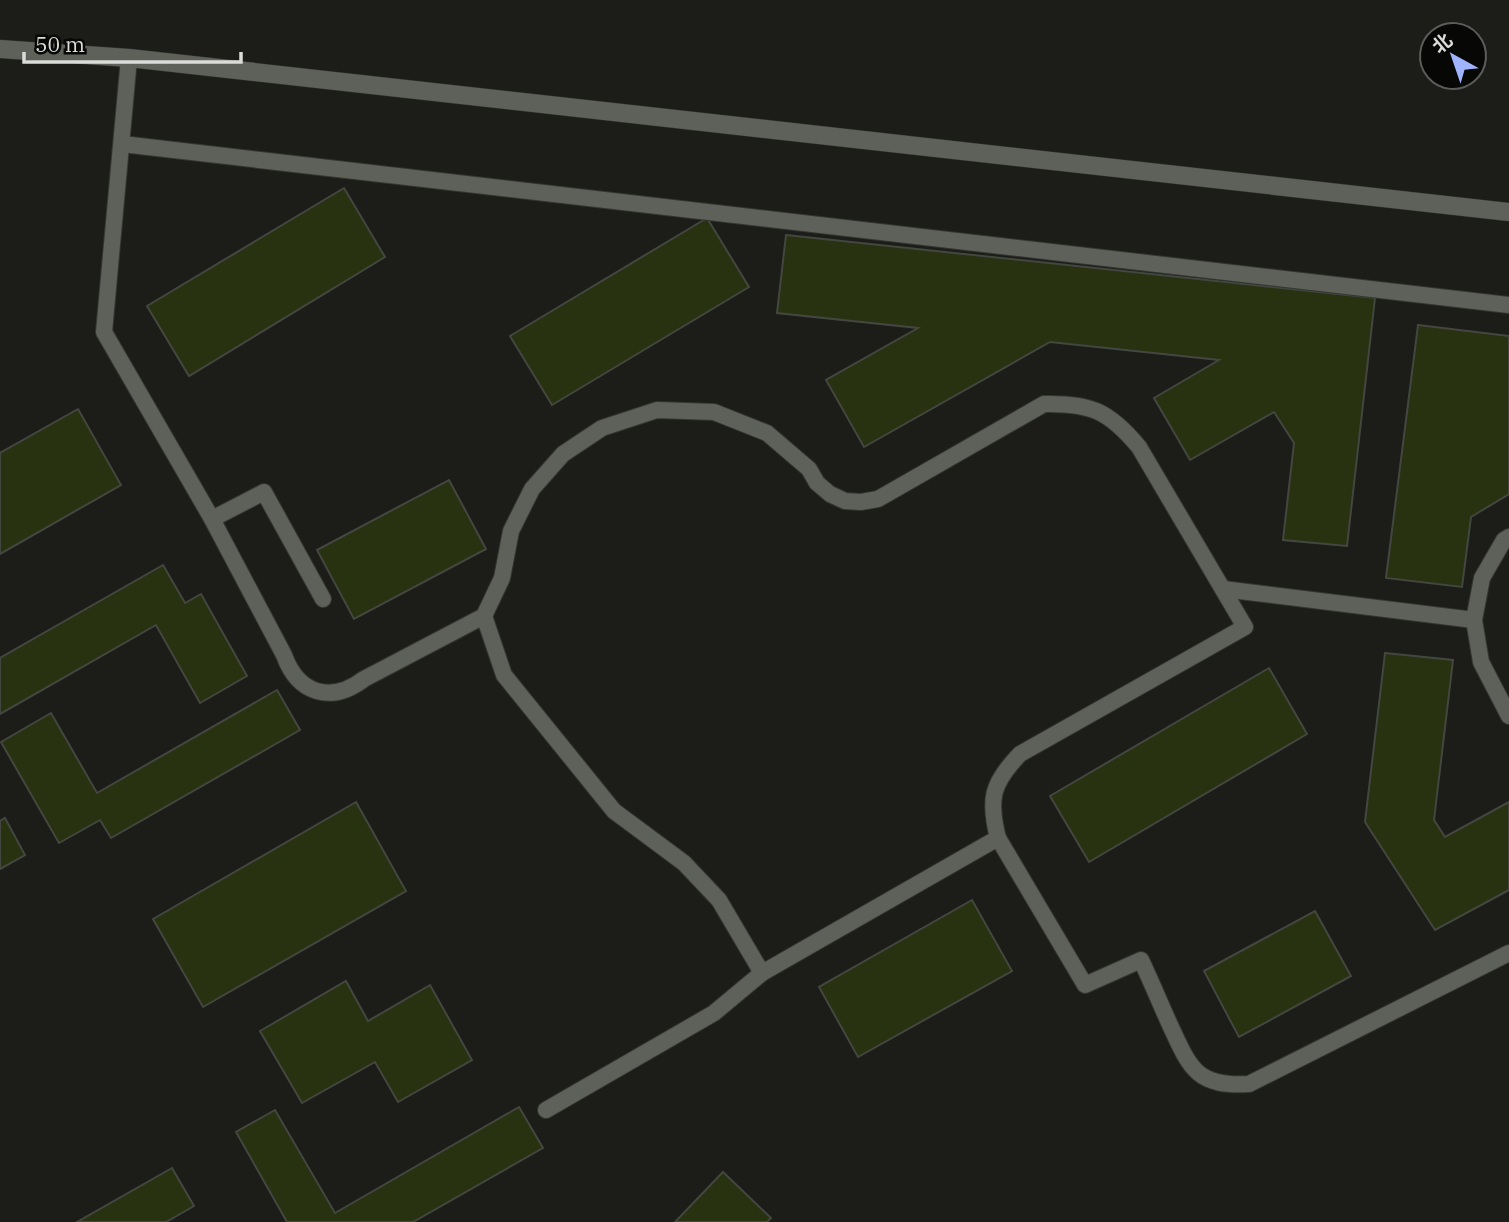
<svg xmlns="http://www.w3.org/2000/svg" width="1509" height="1222" font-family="'IBM Plex Serif','Noto Sans SC',serif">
  <rect width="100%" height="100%" fill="#1c1d18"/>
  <g fill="#283110" stroke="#444640" stroke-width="2">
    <path d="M344,188l41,69 -196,119 -42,-70z"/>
    <path d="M707,218l42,69 -197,118 -42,-69z"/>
    <path d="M786,235l589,63 -28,248 -64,-6 11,-97 -20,-31 -84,48 -36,-62 65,-38 -169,-18 -186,105 -38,-67 92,-52 -141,-15z"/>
    <path d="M1418,325l91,11v158l-38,23 -9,70 -76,-9z"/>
    <path d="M78,409l43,76 -121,69v-101z"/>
    <path d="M449,480l37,69 -132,70 -37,-69z"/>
    <path d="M163,565l22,38 16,-9 46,82 -47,27 -44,-78 -156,89v-56z"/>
    <path d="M1385,653l68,7 -19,160 11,17 64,-35v88l-74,40 -70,-108z"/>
    <path d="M1269,668l38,66 -218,128 -39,-66z"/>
    <path d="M277,690l23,40 -189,108 -11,-18 -41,23 -58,-101 50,-29 46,80z"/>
    <path d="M356,802l50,89 -203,116 -50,-88z"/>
    <path d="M5,818l20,37 -25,14v-48z"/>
    <path d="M972,900l40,71 -154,86 -39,-70z"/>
    <path d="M1315,911l36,65 -112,61 -35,-66z"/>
    <path d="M346,981l22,40 62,-36 42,75 -74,42 -23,-40 -73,41 -42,-72z"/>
    <path d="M519,1107l24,41 -130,74h-126l-51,-90 39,-22 60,103z"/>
    <path d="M172,1168l22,38 -28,16h-89z"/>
    <path d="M723,1172l48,46 -4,4h-92z"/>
  </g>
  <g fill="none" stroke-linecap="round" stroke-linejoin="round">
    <g stroke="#353633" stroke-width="18">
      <g id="service">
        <path d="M129,58l-25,274 108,187 72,136c14,39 47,49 80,24l120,-63 18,-38 9,-47 21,-42 31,-35 39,-26 55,-18 57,2 53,21 42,36 8,14 13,11 15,7 16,1 17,-3 14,-8 152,-87c47,-1 65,7 95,43l106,180 -225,127c-28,29 -32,45 -22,84l87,147 56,-25c10,21 19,43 29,65 20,43 26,62 79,59l260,-131"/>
        <path d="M122,144l1387,161"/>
        <path d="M212,519l52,-27 59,107"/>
        <path d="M1509,537l-5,3 -22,38 -8,42 7,42 28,54"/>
        <path d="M1223,589l251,31"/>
        <path d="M484,616l20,59 110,136 70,52 35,37 43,73"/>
        <path d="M546,1110l168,-97 48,-40 236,-135"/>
      </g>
    </g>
    <g stroke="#353633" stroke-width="19">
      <path id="minor" d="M0,49l129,9 1380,154"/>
    </g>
    <use href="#service" stroke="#5e605a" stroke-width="16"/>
    <use href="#minor" stroke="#5e605a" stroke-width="18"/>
  </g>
  <g transform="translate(1453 56) rotate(320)"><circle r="33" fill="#070706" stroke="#5c5c5a" stroke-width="2"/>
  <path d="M0-5L12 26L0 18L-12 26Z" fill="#a0b3fd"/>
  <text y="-10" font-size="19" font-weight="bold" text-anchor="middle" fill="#dbdcd9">北</text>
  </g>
  <path d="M24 52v10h217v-10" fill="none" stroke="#dbdcd9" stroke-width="3.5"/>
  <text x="35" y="52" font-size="21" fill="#dbdcd9" stroke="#070706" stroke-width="5" paint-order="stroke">50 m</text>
</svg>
